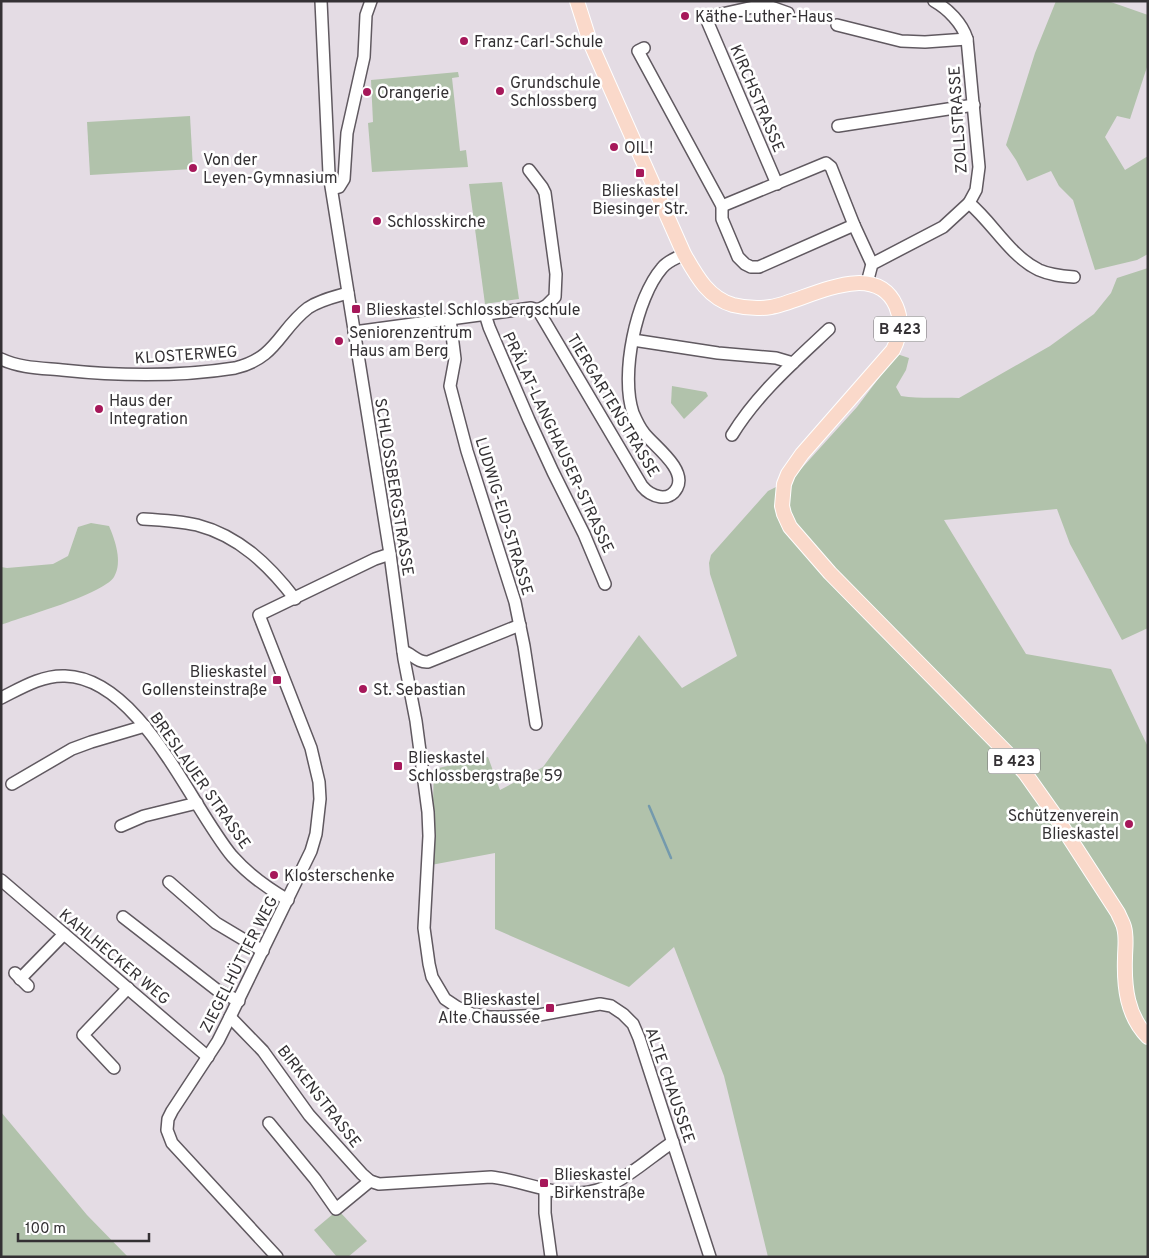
<svg xmlns="http://www.w3.org/2000/svg" width="1149" height="1258" font-family="Overpass,sans-serif">
  <rect width="100%" height="100%" fill="#e4dce4"/>
  <g fill="#b1c2ab">
    <path d="M1056,1h52l40,14v49l-18,55 -13,-3 -12,21 20,33 23,-14v98l-11,6 -42,10 -22,-70 -14,-14 -8,-15 -24,10 -11,-21 -10,-15 29,-92z"/>
    <path d="M458,72l1,5 -7,1 8,73 6,-1 2,17 -96,5 -4,-49 5,-1 -2,-42z"/>
    <path d="M190,116l3,53 -103,6 -3,-53z"/>
    <path d="M502,182l17,117 -34,5 -16,-120z"/>
    <path d="M1148,268v360l-26,12 -52,-96 -13,-35 -113,11 82,134 85,15 37,78v510h-380l-44,-181 -50,-129 -45,40 -134,-58v-76l-64,12 3,-96 54,-12 12,33 43,-23 96,-132 43,53 55,-32 -27,-82 -1,-11 2,-8 57,-64 24,-12 65,-72 40,-53 12,4 -3,12 -10,17 5,9c20,3 39,1 58,2l91,-52 44,-32 17,-21 6,-15z"/>
    <path d="M672,386l34,6 2,4 -24,23 -13,-16z"/>
    <path d="M91,523l18,3c6,14 14,36 5,51 -12,18 -90,39 -113,48v-58l6,1 46,-4 15,-8 10,-29z"/>
    <path d="M1,1112l86,103 41,42h-127z"/>
    <path d="M339,1211l28,30 -19,16h-11l-23,-27 19,-16z"/>
  </g>
  <g fill="none" stroke-linecap="round" stroke-linejoin="round">
    <path stroke="#749aad" stroke-width="2.5" d="M649,806l22,52"/>
    <g stroke="#605960" stroke-width="14">
      <g id="minor">
        <path d="M321,1l8,173 61,380 14,105 12,62 12,91 1,24 -5,92 5,36 3,13 13,22 12,8 15,7 17,3h17l33,-2 61,-11 11,2 12,8 10,10 6,14 71,219"/>
        <path d="M837,25l64,16 24,1 42,-3"/>
        <path d="M644,48l-6,3 84,155v13l16,38 7,7 6,3h8l95,-42"/>
        <path d="M838,126l136,-21"/>
        <path d="M529,170l13,17 3,6 11,81 -1,23 -8,8 -9,5"/>
        <path d="M777,184l-69,-161v-6l50,-11h10l20,7"/>
        <path d="M332,189l7,-2 5,-8 3,-46 17,-76 2,-42 5,-14"/>
        <path d="M969,203c24,20 41,53 70,67 11,5 23,6 35,7"/>
        <path d="M722,206l104,-43 5,4 23,58 18,39"/>
        <path d="M867,283l5,-19 71,-37 26,-24 7,-13 3,-23 -12,-128c-5,-16 -19,-30 -33,-38"/>
        <path d="M485,314l4,13 40,93 24,52 31,62 21,50"/>
        <path d="M450,319l5,40 -5,27 17,65 48,151 9,44 12,78"/>
        <path d="M354,332l177,-24 7,2 104,176c9,11 27,17 35,2 10,-19 -23,-42 -33,-55 -5,-6 -8,-13 -11,-20 -13,-38 3,-115 29,-145 5,-7 15,-10 22,-14"/>
        <path d="M633,340l85,13 58,5 17,5"/>
        <path d="M1,359c19,9 40,9 61,11 57,6 116,7 173,-2 42,-10 44,-38 73,-60 12,-8 26,-11 40,-15"/>
        <path d="M732,435c25,-41 62,-73 97,-106"/>
        <path d="M143,519c18,1 36,2 54,6 42,11 72,40 98,74"/>
        <path d="M403,651c9,3 15,12 25,11l92,-37"/>
        <path d="M1,698c20,-10 41,-23 64,-22 75,2 125,129 167,180 16,18 35,32 56,44"/>
        <path d="M12,784l60,-35 19,-7 54,-16"/>
        <path d="M121,826l23,-10 53,-13"/>
        <path d="M1,880l207,177"/>
        <path d="M169,882l47,41 47,28"/>
        <path d="M123,917l94,73 22,11"/>
        <path d="M15,973l13,13"/>
        <path d="M20,979l44,-45"/>
        <path d="M230,1017l33,34 46,64 53,59 8,7 9,3 112,-7c29,3 58,17 88,16 35,0 66,-33 94,-51"/>
        <path d="M114,1068l-31,-33 45,-47"/>
        <path d="M269,1123l46,56 21,30 34,-28"/>
        <path d="M545,1188v25l6,44"/>
        <path d="M277,1257l-105,-114 -5,-13 1,-11 4,-8 46,-70 12,-24 81,-166 5,-17 4,-35 -1,-17 -8,-34 -52,-133 116,-56 15,-5"/>
      </g>
    </g>
    <g stroke="#fff" stroke-width="16">
      <path id="major" d="M577,1l13,41 94,212c12,21 24,44 49,51 12,3 25,4 38,2 35,-6 103,-50 125,-1 7,16 4,30 -3,44l-91,104 -14,20 -4,10 -2,22 2,8 6,13 40,46 182,185 13,15 29,41 64,99c2,5 5,10 6,14 3,11 1,21 1,31 -1,29 2,58 23,79"/>
    </g>
    <use href="#minor" stroke="#fff" stroke-width="11"/>
    <use href="#major" stroke="#fad9ca" stroke-width="14"/>
  </g>
  <g fill="#a6185a" stroke="#fff" stroke-width="2">
    <circle cx="685" cy="16" r="5"/>
    <circle cx="464" cy="41" r="5"/>
    <circle cx="500" cy="91" r="5"/>
    <circle cx="367" cy="92" r="5"/>
    <circle cx="614" cy="147" r="5"/>
    <circle cx="193" cy="168" r="5"/>
    <rect x="635" y="168" width="10" height="10" rx="2.5"/>
    <circle cx="377" cy="221" r="5"/>
    <rect x="351" y="304" width="10" height="10" rx="2.5"/>
    <circle cx="339" cy="341" r="5"/>
    <circle cx="99" cy="409" r="5"/>
    <rect x="272" y="675" width="10" height="10" rx="2.5"/>
    <circle cx="363" cy="689" r="5"/>
    <rect x="393" y="761" width="10" height="10" rx="2.5"/>
    <circle cx="1129" cy="824" r="5"/>
    <circle cx="274" cy="875" r="5"/>
    <rect x="545" y="1003" width="10" height="10" rx="2.5"/>
    <rect x="539" y="1178" width="10" height="10" rx="2.5"/>
  </g>
  <g text-anchor="middle" stroke-width="5" stroke-linejoin="round" paint-order="stroke">
    <g fill="#fff" stroke="#716f71" stroke-width="1">
      <rect x="874" y="316.5" width="52" height="25" rx="4"/>
      <rect x="988" y="748.5" width="52" height="25" rx="4"/>
    </g>
    <g font-size="15" font-weight="bold" fill="#343134">
      <text x="900" y="334">B 423</text>
      <text x="1014" y="766">B 423</text>
    </g>
    <g font-size="16" fill="#343134" stroke="#fff" text-anchor="start">
      <text x="695" y="22">Käthe-Luther-Haus</text>
      <text x="474" y="47">Franz-Carl-Schule</text>
      <text x="510" y="88">Grundschule<tspan x="510" dy="18">Schlossberg</tspan></text>
      <text x="377" y="98">Orangerie</text>
      <text x="624" y="153">OIL!</text>
      <text x="203" y="165">Von der<tspan x="203" dy="18">Leyen-Gymnasium</tspan></text>
      <text x="640" y="196" text-anchor="middle">Blieskastel<tspan x="640" dy="18">Biesinger Str.</tspan></text>
      <text x="387" y="227">Schlosskirche</text>
      <text x="366" y="315">Blieskastel Schlossbergschule</text>
      <text x="349" y="338">Seniorenzentrum<tspan x="349" dy="18">Haus am Berg</tspan></text>
      <text x="109" y="406">Haus der<tspan x="109" dy="18">Integration</tspan></text>
      <text x="267" y="677" text-anchor="end">Blieskastel<tspan x="267" dy="18">Gollensteinstraße</tspan></text>
      <text x="373" y="695">St. Sebastian</text>
      <text x="408" y="763">Blieskastel<tspan x="408" dy="18">Schlossbergstraße 59</tspan></text>
      <text x="1119" y="821" text-anchor="end">Schützenverein<tspan x="1119" dy="18">Blieskastel</tspan></text>
      <text x="284" y="881">Klosterschenke</text>
      <text x="540" y="1005" text-anchor="end">Blieskastel<tspan x="540" dy="18">Alte Chaussée</tspan></text>
      <text x="554" y="1180">Blieskastel<tspan x="554" dy="18">Birkenstraße</tspan></text>
    </g>
    <g font-size="16" fill="#343134" stroke="#fff">
      <text transform="translate(758 98) rotate(67)" y="6">KIRCHSTRASSE</text>
      <text transform="translate(957 120) rotate(-94)" y="6">ZOLLSTRASSE</text>
      <text transform="translate(186 354) rotate(-4)" y="6">KLOSTERWEG</text>
      <text transform="translate(614 405) rotate(59)" y="6">TIERGARTENSTRASSE</text>
      <text transform="translate(559 442) rotate(65)" y="6">PRÄLAT-LANGHAUSER-STRASSE</text>
      <text transform="translate(395 487) rotate(81)" y="6">SCHLOSSBERGSTRASSE</text>
      <text transform="translate(505 516) rotate(73)" y="6">LUDWIG-EID-STRASSE</text>
      <text transform="translate(201 780) rotate(55)" y="6">BRESLAUER STRASSE</text>
      <text transform="translate(115 956) rotate(40)" y="6">KAHLHECKER WEG</text>
      <text transform="translate(238 964) rotate(-63)" y="6">ZIEGELHÜTTER WEG</text>
      <text transform="translate(671 1085) rotate(71)" y="6">ALTE CHAUSSEE</text>
      <text transform="translate(320 1096) rotate(52)" y="6">BIRKENSTRASSE</text>
    </g>
  </g>
  <rect width="1149" height="1258" fill="none" stroke="#343134" stroke-width="5"/>
  <path d="M18 1233v8h131v-8" fill="none" stroke="#343134" stroke-width="2.5"/>
  <text x="25" y="1233" font-size="15" fill="#343134" stroke="#ffffff" stroke-width="4" paint-order="stroke">100 m</text>
</svg>
